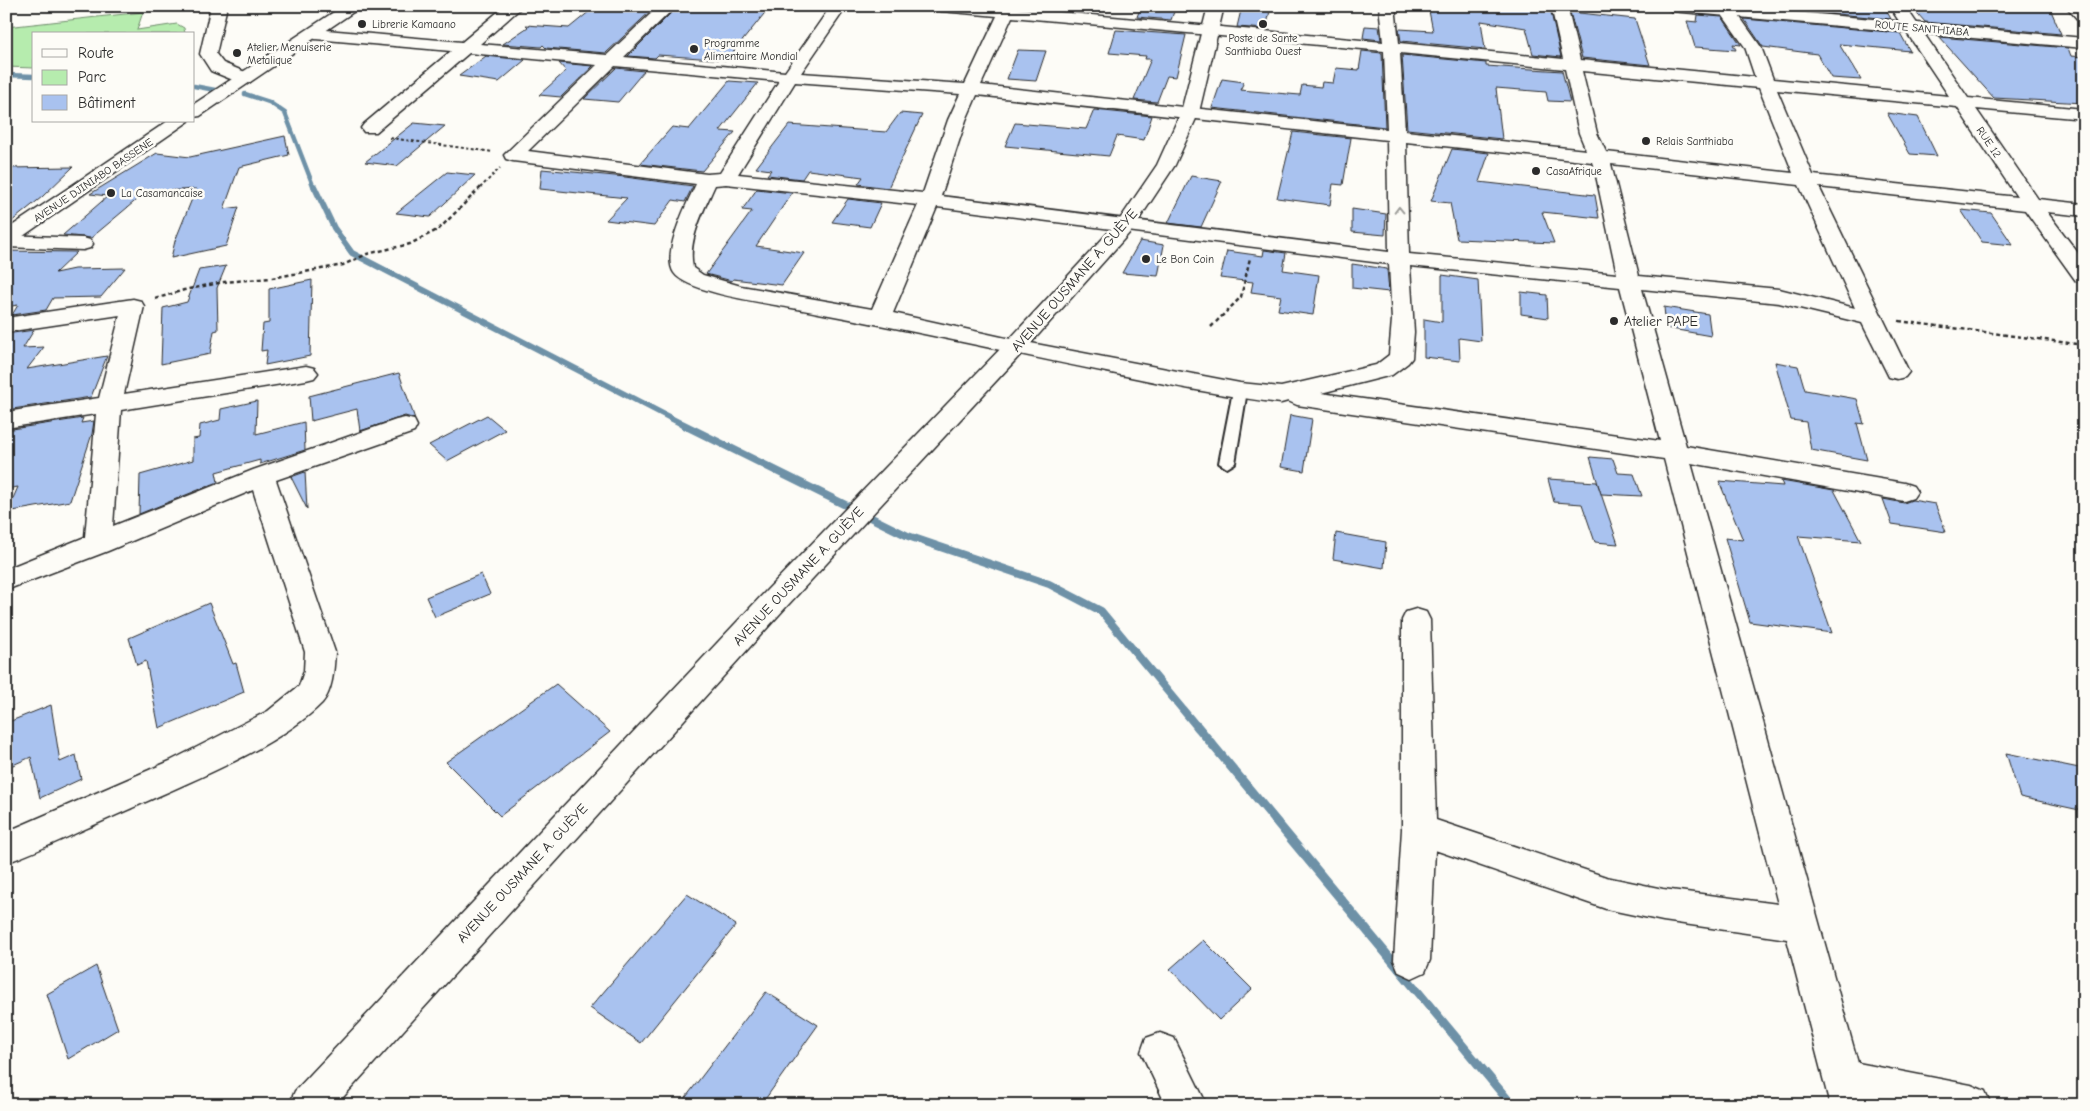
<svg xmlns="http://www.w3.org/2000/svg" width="2090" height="1111" font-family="'Comic Neue',sans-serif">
  <rect width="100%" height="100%" fill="#fdfcf7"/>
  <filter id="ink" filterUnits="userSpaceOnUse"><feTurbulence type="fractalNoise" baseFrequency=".02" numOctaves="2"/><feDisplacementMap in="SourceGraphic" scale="10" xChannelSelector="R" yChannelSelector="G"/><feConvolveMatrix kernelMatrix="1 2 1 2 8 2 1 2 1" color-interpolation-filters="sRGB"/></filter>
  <g filter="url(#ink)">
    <path fill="#e4ebf5" d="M94,6h60l-64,8z"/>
    <path fill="#b6ecae" stroke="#708c6c" d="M143,12l-6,18 40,-6 7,4 1,6h-151v34l-28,-1v-40z"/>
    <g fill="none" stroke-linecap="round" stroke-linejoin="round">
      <g stroke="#6e91a7" stroke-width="4.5">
        <path d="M6,75l28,1"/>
        <path d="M194,86l21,4"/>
        <path d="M245,94l24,8 16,11 29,75"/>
      </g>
      <path stroke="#6e91a7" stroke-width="6" d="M314,186l20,42 18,25 332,172"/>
      <path stroke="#6e91a7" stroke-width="8" d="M682,424l226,112 141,48 52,27 97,117"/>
      <path stroke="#6e91a7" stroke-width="9" d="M1197,726l315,379"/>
    </g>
    <g fill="#a9c2ef" stroke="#2b2b2b">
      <path d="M596,6h60l-50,47 -60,-5 -3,-3 -2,2 -38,-3 25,-17 -2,-2 43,3z"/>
      <path d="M678,6h66l-1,2 25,1 -41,51 -69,-5 -3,3 -27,-2z"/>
      <path d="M1141,6h35l-5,14 -34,-3z"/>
      <path d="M1242,6h29l-5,23 -29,-2z"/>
      <path d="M1428,6h99l23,2 11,49 -28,-3 -7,-26 -45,-7 4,28 -84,-8 -2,-12 34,2z"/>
      <path d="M1750,6h134l7,13z"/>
      <path d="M1911,6h138l12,28 -136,-12z"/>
      <path d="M1570,12l65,7 15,46 -68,-7z"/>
      <path d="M1698,15l24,2 19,28 -8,-1 3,6 -41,-3 -8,-26 10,1z"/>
      <path d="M1744,19l156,14 10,18 -71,-7 22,36 -30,-2 -14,-24 -54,-7z"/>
      <path d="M1365,26l14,1 2,13 -18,-2z"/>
      <path d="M1116,30l70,5 -10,42 -9,-1 -10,26 -23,-2 17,-41h-6l1,-3 -37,-3z"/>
      <path d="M1939,37l129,11 3,8 13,1v46l-90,-5z"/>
      <path d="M1018,50l28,1 -10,30 -29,-2z"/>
      <path d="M1362,51l20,2 3,74 -173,-19 10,-29 22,3 -4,8 60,5 2,-10 19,2 1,-5 11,1 3,-15 23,2z"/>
      <path d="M1402,55l84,8v3l76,5 8,31 -22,-1 -2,-9 -50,-4 6,51 -95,-10z"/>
      <path d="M486,56l39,4 -26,22 -40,-6z"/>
      <path d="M559,63l34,3 -32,31 -22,-2 27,-24z"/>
      <path d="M616,68l28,3 -26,31 -34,-3z"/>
      <path d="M729,81l29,2 -38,48 15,1 -33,39 -62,-7 32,-37 17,2z"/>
      <path d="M1094,110l58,6 -8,24 -27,-4 -8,20 -104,-10 10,-23 71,6z"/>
      <path d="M900,113l22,2 -34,73 -30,-4 5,-7 -55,-7 -6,9 -35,-4 4,-5 -15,-2 33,-43 97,7z"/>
      <path d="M1887,113l31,4 19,39 -27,-2z"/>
      <path d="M414,123l31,3 -48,40 -32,-4z"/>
      <path d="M1293,132l58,6 -8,47 -10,-1 -3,21 -53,-7z"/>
      <path d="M285,136l4,19 -50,12 -15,42 15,-2 -13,39 -55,12 4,-17 21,-52 -50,3 -55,46 -28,-3 45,-39 -18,-2 67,-41 33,4z"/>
      <path d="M1452,149l37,4 -10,29 116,13 4,23 -57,-6 12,31 -97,-4 -7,-36 -19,-2z"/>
      <path d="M73,167l-31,30 -36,29v-58z"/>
      <path d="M542,169l83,8 68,9 -8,16 -12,-2 -19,26 -48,-6 21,-22 -87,-9z"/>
      <path d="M447,172l28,3 -45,42 -34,-4z"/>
      <path d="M1191,176l31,5 -21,46 -33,-4z"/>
      <path d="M757,189l35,4 -36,53 48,7 -22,32 -49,-6 -1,2 -26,-7 46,-63 -10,-1z"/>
      <path d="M848,199l33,4 -11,24 -38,-5z"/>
      <path d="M1352,209l34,5 -1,21 -33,-3z"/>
      <path d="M1961,210l30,3 22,32 -31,-3z"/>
      <path d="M1140,241l24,4 -6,31 -36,-3z"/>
      <path d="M1264,250l22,3 -3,17 36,5 -6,40 -35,-5 3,-14 -30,-4 2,-10 -33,-4 7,-27 36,5z"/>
      <path d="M6,251l71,1 -22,21 19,-4 51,-1 -24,29 -48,1 -7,12 -34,5 6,-10 -12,2z"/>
      <path d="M1352,264l35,5 2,23 -37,-4z"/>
      <path d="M226,266l-9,22 1,42 -4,1 -4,23 -49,10 2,-56 24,-6 12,-32z"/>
      <path d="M1442,275l36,5 3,61 -22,-3 1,23 -36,-4v-38l18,3z"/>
      <path d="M312,280l-2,76 -45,9 2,-15 -6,1 2,-27 6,-1v-34z"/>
      <path d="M1521,292l26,3 1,23 -27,-4z"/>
      <path d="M1664,307l44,7 3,22 -45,-8z"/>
      <path d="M34,330l-11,18 21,-1 -17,22 80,-13 -16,41 -85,13v-76z"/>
      <path d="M1775,362l23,4 7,24 52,9 7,25 -7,-1 10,37 -56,-10 -5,-28 -15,-2z"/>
      <path d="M399,373l16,46 -10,-3 -45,15 -3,-22 -46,12 -2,-25z"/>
      <path d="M257,401l-1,33 48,-12 1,28 -45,14v-4l-44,12 2,10 -79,32 1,-39 53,-15v-21l6,-1 1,-13 20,-5 1,-11z"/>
      <path d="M487,415l18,15 -58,31 -18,-16z"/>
      <path d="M1290,415l22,4 -8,52 -23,-4z"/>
      <path d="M83,418l-2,5 13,-2 -2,13 -22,67 -63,11 11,-25 -12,2v-59z"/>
      <path d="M1590,457l23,2 5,14 16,1 8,22 -41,-2z"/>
      <path d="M305,472l2,37 -16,-32z"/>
      <path d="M1548,479l49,3 21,62 -23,-2 -13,-38 -28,-2z"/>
      <path d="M1719,481l64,5 -2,-5 53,9 27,51 -63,-5 34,97 -82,-11 -25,-84 18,2z"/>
      <path d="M1883,499l21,4 8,-3 23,4 11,28 -54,-8z"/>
      <path d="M1336,533l50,9 -2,26 -51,-9z"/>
      <path d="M481,574l9,20 -55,23 -9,-20z"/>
      <path d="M209,603l24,61 3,-1 8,29 -85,36 -13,-67 -9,4 -8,-27z"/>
      <path d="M556,684l54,48 -110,84 -54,-54z"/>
      <path d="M51,705l9,57 16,-7 5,24 -41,19 -9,-41 -25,11v-45z"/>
      <path d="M2006,753l78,16v42l-64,-14z"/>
      <path d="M687,894l49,31 -95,118 -51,-35z"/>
      <path d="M1203,940l49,49 -33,31 -49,-51z"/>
      <path d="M96,966l22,63 -50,30 -21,-65z"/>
      <path d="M766,992l52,33 -57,80h-81z"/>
    </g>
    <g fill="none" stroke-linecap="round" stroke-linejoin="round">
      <g stroke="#2b2b2b" stroke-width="4">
        <path id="service" d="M1240,387l7,4 -12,72 -8,5 -8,-5 14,-72z"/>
      </g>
      <g stroke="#2b2b2b" stroke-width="3">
        <g id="minor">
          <path d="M211,6h16l-11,48 7,9 27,11 2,4 -2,4h-12l-27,-11 -11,-17z"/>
          <path d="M505,6h18l-43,38 127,11 52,-49h17l-52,51 161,15 46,-66h16l-46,67 164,11 32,-68 -56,-5 -8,-5h84l-1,2 367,34 -4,-36h16l4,37 164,16 -12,-53h16l13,54 175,17 -10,-30 -29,-41h16l29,41 12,32 176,17 -60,-90h16l63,92 116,11v10l-108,-10 62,90 46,5v12l-37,-4 37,49v21l-8,-1 -51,-71 -206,-23 90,185 -4,5 -8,2 -8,-2 -27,-54 -83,-20 -137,-14 44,157 218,37 9,3 4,6 -4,6 -9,3 -213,-38 167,600 113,22 14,6 6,14h-161l-43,-166 -124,-18 -57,-12 -171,-59 -5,110 -5,12 -13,6 -13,-6 -5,-12 8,-131v-209l4,-8 10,-3 10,3 4,8 6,200 170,57 57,12 115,15 -114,-445 -367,-54 -9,-4 -7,2c-54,-6 -107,-17 -160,-28 -110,-22 -219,-47 -329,-67 -25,-5 -104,-15 -118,-35 -13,-19 13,-70 22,-89l-183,-23 -7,-2 -2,-4 93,-90 -128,-12 -93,79h-12l-3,-4 3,-4 87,-73 -136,-12 -8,-5 8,-5 147,13zM1012,17l372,34 3,78 -406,-44zM1400,53l165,16 14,64 7,17 -181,-19zM615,66l164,15 -59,92 -13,1 -179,-23zM1582,71l177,17 34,85 -187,-21 -9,-19zM795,82l165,12 -12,26 -25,73 -185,-19zM1777,90l180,17 60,90 -204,-22zM977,95l410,45 2,112 -448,-56 25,-76zM1406,142l186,20 3,9 22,103 -208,-20zM1611,164l188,21 56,123 -76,-19 -140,-13zM726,184l192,21 -46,104 -131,-23 -38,-11 -10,-7c-6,-28 11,-58 22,-83zM937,207l452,57 3,56 -3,35 -13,10 -95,22 -41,-4 -225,-43 -122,-27zM1410,266l210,21 40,154 -339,-48 71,-18 16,-12 4,-5 2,-26z"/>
          <path d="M2066,6h17l1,16 -6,-2z"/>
          <path d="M6,235l77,3 7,2 3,4 -3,4 -7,2 -77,-3z"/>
          <path d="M133,299l8,2 3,5 -20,88 182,-28 8,2 4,5 -4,5 -8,2 -185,30 -8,116 140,-56 143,-50 9,-2 9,2 3,6 -3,6 -138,48 59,172c-1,16 -2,39 -13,51 -43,44 -133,79 -190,105 -42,18 -83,39 -126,55v-31l164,-71 98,-50 31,-25 5,-15 1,-19 -52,-162 -145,61 -102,39v-21l79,-32 11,-123 -90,14v-16l93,-14 21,-83 -114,17v-14z"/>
          <path d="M1160,1033l14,5 33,67h-41l-25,-53 5,-14z"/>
        </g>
      </g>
      <g stroke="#2b2b2b" stroke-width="3">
        <g id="tertiary">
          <path d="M1208,6h16l-25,106 -24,53 -43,65 -109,122 -236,254 -451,499h-47l6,-14 472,-501 240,-248 111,-120 39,-57 24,-53z"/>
          <path d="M1663,6h63l358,32v10l-413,-37z"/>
        </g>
      </g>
      <g stroke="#2b2b2b" stroke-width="3">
        <g id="secondary">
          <path d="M343,6h19l-162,110 -6,1v-13z"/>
          <path d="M168,121h21l-176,122 -7,2v-15z"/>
        </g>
      </g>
      <g stroke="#2b2b2b" stroke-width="2" stroke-dasharray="3 2.5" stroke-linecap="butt">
        <path d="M390,138l103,14"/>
        <path d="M480,188l20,-20"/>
      </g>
      <g stroke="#2b2b2b" stroke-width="2.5" stroke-dasharray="4 3" stroke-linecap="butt">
        <path d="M155,299l29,-9 40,-8 48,-4 71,-13 24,-11 43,-10 29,-15 43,-43"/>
        <path d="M1899,321l185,24"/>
        <path d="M1211,327l30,-30 9,-39"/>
      </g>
      <use href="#service" fill="#fdfcf7" fill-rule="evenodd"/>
      <use href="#minor" fill="#fdfcf7" fill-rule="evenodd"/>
      <use href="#tertiary" fill="#fdfcf7" fill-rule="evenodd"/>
      <use href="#secondary" fill="#fdfcf7" fill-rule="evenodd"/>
    </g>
    <defs><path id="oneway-chevron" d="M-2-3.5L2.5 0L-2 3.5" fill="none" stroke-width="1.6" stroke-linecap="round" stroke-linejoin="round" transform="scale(1.25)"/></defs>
    <use stroke="#9e9e9b" href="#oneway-chevron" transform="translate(1399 210) rotate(-91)"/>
  </g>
  <g fill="#2b2b2b" stroke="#fdfcf7" stroke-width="2">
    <circle cx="362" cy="24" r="5"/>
    <circle cx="1263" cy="24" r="5"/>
    <circle cx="694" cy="49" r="5"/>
    <circle cx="237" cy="53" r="5"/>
    <circle cx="1646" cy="141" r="5"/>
    <circle cx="1536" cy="171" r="5"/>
    <circle cx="111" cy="193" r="5"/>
    <circle cx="1146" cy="259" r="5"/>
    <circle cx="1614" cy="321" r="5"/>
  </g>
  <g text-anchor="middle" stroke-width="5" stroke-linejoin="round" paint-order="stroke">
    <g font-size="11" fill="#2b2b2b" stroke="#fdfcf7" text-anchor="start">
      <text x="372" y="28">Librerie Kamaano</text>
      <text x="1263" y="42" text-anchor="middle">Poste de Sante<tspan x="1263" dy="13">Santhiaba Ouest</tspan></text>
      <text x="704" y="47">Programme<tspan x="704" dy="13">Alimentaire Mondial</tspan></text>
      <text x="247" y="51">Atelier Menuiserie<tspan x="247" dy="13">Metalique</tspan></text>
      <text x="1656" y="145">Relais Santhiaba</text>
      <text x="1546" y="175">CasaAfrique</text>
      <text x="121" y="197">La Casamancaise</text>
      <text x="1156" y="263">Le Bon Coin</text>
    </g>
    <g font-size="11" fill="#2b2b2b" stroke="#fdfcf7">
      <text transform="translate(1922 28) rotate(5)" y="4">ROUTE SANTHIABA</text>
      <text transform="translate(1989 142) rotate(56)" y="4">RUE 12</text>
      <text transform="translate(93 180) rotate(-34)" y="4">AVENUE DJINIABO BASSENE</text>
    </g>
    <g font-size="14" fill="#2b2b2b" stroke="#fdfcf7">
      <text transform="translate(1074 280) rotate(-49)" y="5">AVENUE OUSMANE A. GUÈYE</text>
      <text transform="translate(798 576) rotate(-47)" y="5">AVENUE OUSMANE A. GUÈYE</text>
      <text transform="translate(522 873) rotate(-47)" y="5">AVENUE OUSMANE A. GUÈYE</text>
    </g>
    <g font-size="14" fill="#2b2b2b" stroke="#fdfcf7" text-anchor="start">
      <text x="1624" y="326">Atelier PAPE</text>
    </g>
  </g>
  <rect width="2090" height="1111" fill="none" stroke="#fdfcf7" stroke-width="25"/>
  <rect x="12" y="12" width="2065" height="1086" fill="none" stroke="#2b2b2b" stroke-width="2" filter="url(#ink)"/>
  <rect x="32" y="32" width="162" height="90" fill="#fdfcf7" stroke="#a9a8a5"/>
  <rect x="42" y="49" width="25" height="8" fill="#fdfcf7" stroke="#a9a8a5"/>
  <text x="78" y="58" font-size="15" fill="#2b2b2b">Route</text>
  <rect x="42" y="70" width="25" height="15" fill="#b6ecae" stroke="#a9a8a5"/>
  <text x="78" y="82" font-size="15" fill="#2b2b2b">Parc</text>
  <rect x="42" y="95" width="25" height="15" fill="#a9c2ef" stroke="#a9a8a5"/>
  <text x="78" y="108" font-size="15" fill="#2b2b2b">Bâtiment</text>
</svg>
